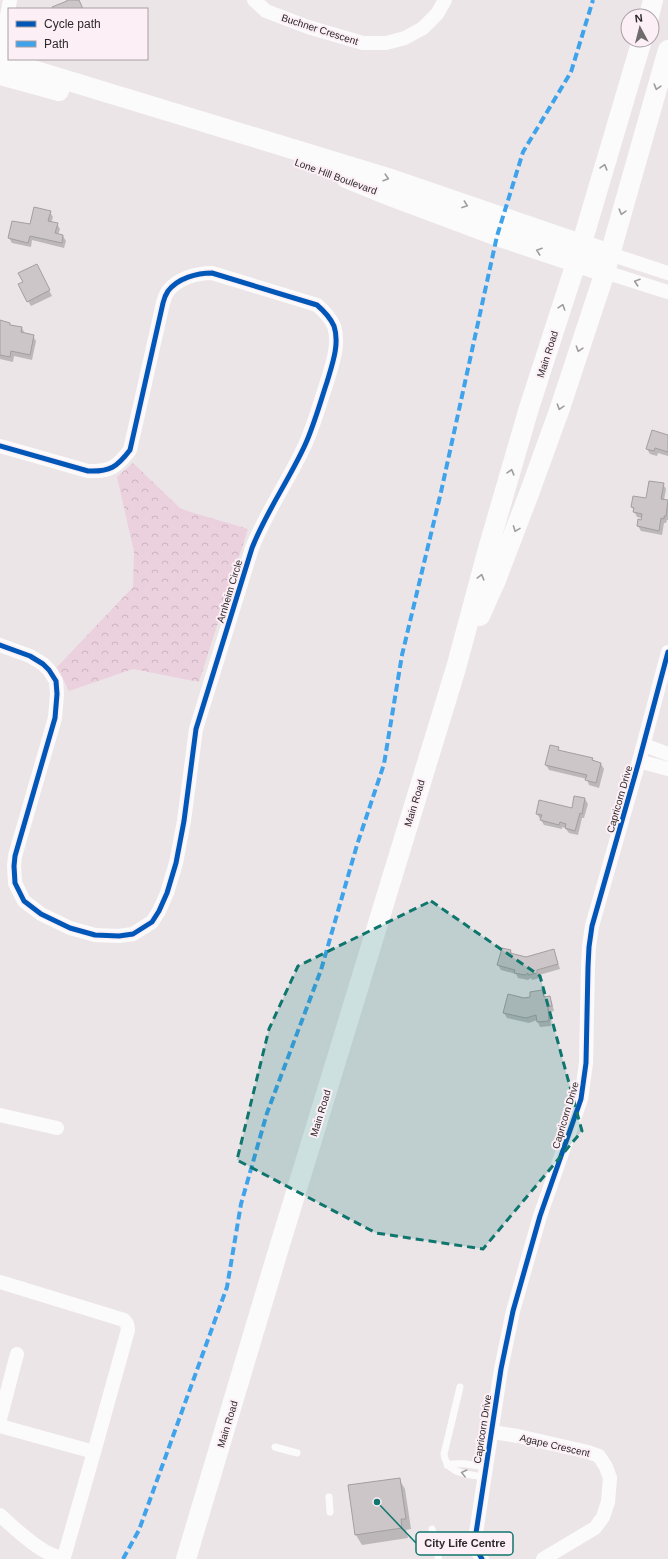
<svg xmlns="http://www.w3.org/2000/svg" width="668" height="1559" font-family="Helvetica,sans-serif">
  <defs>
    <pattern id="forest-crowns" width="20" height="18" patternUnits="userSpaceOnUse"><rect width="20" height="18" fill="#ebd1de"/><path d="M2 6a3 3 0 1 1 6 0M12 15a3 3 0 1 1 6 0" fill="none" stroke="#cab3bf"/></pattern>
  </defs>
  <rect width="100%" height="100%" fill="#ece5e8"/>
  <path fill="url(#forest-crowns)" d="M133,463l48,46 67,20 -49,153 -66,-13 -64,22 -12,-24 76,-80 1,-35 -17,-75z"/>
  <g fill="#0003">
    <path d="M50,212l3,5 -2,6 6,1 3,5 -2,6 5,1 3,5 -2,7 -32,-8 -1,7 -19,-4 -3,-5 22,-12z"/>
    <path d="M39,270l13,26 -21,10 -3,-5 -4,-19z"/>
    <path d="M0,322l10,2 1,2 11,2 3,6 8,2 3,5 -4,19 -18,-4 -1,6 -13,-3z"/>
    <path d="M668,436v20l-10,-3 -1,3 -7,-2 -3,-5z"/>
    <path d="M663,484l3,5 -2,11 4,1v19h-1l-1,3h-2l-2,12 -21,-4 -3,-5 4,-8 -5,-1 -5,-10 15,-8z"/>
    <path d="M558,748l2,4 32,7 2,3 7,2 3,5 -5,19 -10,-3 -2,-6 -38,-9 -3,-5z"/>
    <path d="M575,797l10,2 3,5 -4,14h-2l-4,17 -9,-2 -4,-5 -3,-1v2l-18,-4 -7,-11 35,-5z"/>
    <path d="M502,949l9,2 2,4 13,3 28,-8 6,19 -21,6 1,3 -8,2 -1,-2 -3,2 -10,-2 -2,-4 -15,-4 -3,-5z"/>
    <path d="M542,991l3,7 4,-1 3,5 2,9 -4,1 1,14 -11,1 -3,-7 -8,3 -22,-5 -3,-5 20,-14 8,-1z"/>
    <path d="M399,1479l6,10 6,40 -5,1 2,8 -46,7 -6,-10 -7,-49z"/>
  </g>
  <g fill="#ccc6c9" stroke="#a39ea0">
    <path d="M67,0h12l4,9h-31v-2l15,-6z"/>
    <path d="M34,207l17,4 -3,10 10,2 -3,10 8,2 -1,8 -32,-7 -2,7 -20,-5 4,-17 18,3z"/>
    <path d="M37,264l13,26 -23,12 -9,-18 5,-2 -5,-9z"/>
    <path d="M0,320l10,3v2l12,2 -1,5 13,3 -4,20 -19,-4 -1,6 -10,-2z"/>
    <path d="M652,430l16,5v17l-13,-4 -1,3 -8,-2z"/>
    <path d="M649,481l15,2 -3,16 7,1 -2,16h-2v3l-3,-1 -2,13 -22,-5 1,-7 3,1 1,-6 -9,-2 1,-4 -3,-1 2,-11 13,2z"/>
    <path d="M550,745l9,2 -1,3 35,8 -1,2 9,3 -5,20 -11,-3 2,-5 -42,-10z"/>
    <path d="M574,796l11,2 -3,16 -2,-1 -5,18 -10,-3 1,-4 -6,-2 -1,3 -19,-5 2,-5 -6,-1 3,-14 33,8z"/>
    <path d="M502,948l9,2 -1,3 16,4 28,-8 4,15 -21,6v3l-9,2v-2l-3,2 -11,-2 1,-3 -18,-5z"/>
    <path d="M542,990l2,7 6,-1 2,10 -4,1 1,14 -12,1 -1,-7 -10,3 -23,-5 5,-19 16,4 6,-1v-5z"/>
    <path d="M400,1478l6,41h-5l1,9 -47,7 -7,-50z"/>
  </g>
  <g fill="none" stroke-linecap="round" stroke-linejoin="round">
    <g stroke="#fcfbfc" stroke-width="7">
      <path d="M460,1387l-16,67c2,20 23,20 40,23"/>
      <path d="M275,1447l22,6"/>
      <path d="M447,1465c14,-3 25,0 38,2"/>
      <path d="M329,1497l1,15"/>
      <path d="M432,1529l7,21 -1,9"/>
      <path d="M455,1544l2,2 3,1 16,-8"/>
      <path d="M439,1550l16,-6 4,-5 17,-6"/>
    </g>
    <g stroke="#fcfbfc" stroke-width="14">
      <path d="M254,0l12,11 42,16 55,16h23l19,-5 18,-10 14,-14 8,-14"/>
      <path d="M0,54l10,-54"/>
      <path d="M610,254l58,19"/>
      <path d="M605,272l63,20"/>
      <path d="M0,446l88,25c22,1 29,-4 42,-21l33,-147c1,-4 3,-9 5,-12 10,-13 29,-18 44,-18l105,32c7,6 13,12 17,21 6,18 -2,39 -7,56 -7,21 -13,43 -22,63 -16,35 -39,67 -53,103l-56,181 -12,92 -8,42 -9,30 -8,18 -7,11 -19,12 -14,2 -24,-1 -25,-7 -29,-14 -17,-13 -9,-18 -1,-17 1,-10 40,-138 2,-24 -1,-13 -7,-11 -6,-6 -13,-8 -30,-11"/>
      <path d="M644,745l24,9"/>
      <path d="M639,761l29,8"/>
      <path d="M0,1115l57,13"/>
      <path d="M0,1282l124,38 3,4 1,6 -34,122 -94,-26"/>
      <path d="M0,1419l17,-65"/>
      <path d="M492,1432l26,4 70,16 11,4 7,11 4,11 -2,24 -5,15 -8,11 -52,31"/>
      <path d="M0,1515c13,12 46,44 64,42l30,-105"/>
      <path d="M482,1559l-4,-7 -2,-19 25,-164 12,-58 27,-95 41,-117 5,-36 2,-96 1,-20 3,-21 47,-165 29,-109"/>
    </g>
    <g stroke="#fcfbfc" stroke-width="20">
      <path d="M649,16l4,-16"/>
      <path d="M0,60l388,118 222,76"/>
      <path d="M0,75l59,16"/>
      <path d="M346,178l44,18 107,40 108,36"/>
      <path d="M480,616l16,-36 34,-89 29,-80 46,-139 63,-222"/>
      <path d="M186,1559l92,-308 178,-583 32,-119 41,-141 47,-145 66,-223"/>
    </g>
    <path stroke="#3ea3eb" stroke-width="4" stroke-dasharray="8 4" stroke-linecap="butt" d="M123,1559l16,-29 88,-243 14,-83 26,-91 54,-143 36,-125 27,-81 18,-109 39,-163 56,-256 26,-84 48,-80 22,-72"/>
    <g stroke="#fceff5" stroke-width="8">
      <g id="cycleway">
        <path d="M0,446l88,25c22,1 29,-4 42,-21l33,-147c1,-4 3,-9 5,-12 10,-13 29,-18 44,-18l105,32c7,6 13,12 17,21 6,18 -2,39 -7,56 -7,21 -13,43 -22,63 -16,35 -39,67 -53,103l-56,181 -12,92 -8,42 -9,30 -8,18 -7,11 -19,12 -14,2 -24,-1 -25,-7 -29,-14 -17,-13 -9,-18 -1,-17 1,-10 40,-138 2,-24 -1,-13 -7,-11 -6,-6 -13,-8 -30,-11"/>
        <path d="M482,1559l-4,-7 -2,-19 25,-164 12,-58 27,-95 41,-117 5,-36 2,-96 1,-20 3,-21 47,-165 29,-109"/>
      </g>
    </g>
    <use href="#cycleway" stroke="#0057b8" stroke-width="5"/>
  </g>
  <defs><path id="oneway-chevron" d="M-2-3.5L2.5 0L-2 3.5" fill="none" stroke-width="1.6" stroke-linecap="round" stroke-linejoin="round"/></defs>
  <g stroke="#9f9c9e">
    <use href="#oneway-chevron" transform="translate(657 87) rotate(106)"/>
    <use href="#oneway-chevron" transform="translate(604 167) rotate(-74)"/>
    <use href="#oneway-chevron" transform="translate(386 178) rotate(17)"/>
    <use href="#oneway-chevron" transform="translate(465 205) rotate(20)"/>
    <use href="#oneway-chevron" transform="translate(622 212) rotate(106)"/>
    <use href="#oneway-chevron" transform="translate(539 251) rotate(-161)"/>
    <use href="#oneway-chevron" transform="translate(637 282) rotate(-162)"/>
    <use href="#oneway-chevron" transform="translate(562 307) rotate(-72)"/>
    <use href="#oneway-chevron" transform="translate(579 349) rotate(108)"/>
    <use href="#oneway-chevron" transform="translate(560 407) rotate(108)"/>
    <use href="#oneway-chevron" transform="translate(511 472) rotate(-74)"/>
    <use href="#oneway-chevron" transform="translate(516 529) rotate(111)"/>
    <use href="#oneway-chevron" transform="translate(481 577) rotate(-75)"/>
    <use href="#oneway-chevron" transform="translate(464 1473) rotate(-166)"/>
  </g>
  <path fill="#0f766e" fill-opacity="0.2" stroke="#0f766e" stroke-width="3" stroke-dasharray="8 5" stroke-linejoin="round" d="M431,901l109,75 42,155 -99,118 -107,-16 -139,-73 32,-131 29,-63z"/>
  <g text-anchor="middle" stroke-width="4" stroke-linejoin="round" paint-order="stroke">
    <g font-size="10" fill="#2d292b" stroke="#fceff5">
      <text transform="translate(320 29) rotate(18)" y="4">Buchner Crescent</text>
      <text transform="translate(336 176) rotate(20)" y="4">Lone Hill Boulevard</text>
      <text transform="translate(547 354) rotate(-72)" y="4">Main Road</text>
      <text transform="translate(229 591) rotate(-73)" y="4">Arnheim Circle</text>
      <text transform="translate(619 799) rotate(-74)" y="4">Capricorn Drive</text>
      <text transform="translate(414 803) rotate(-73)" y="4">Main Road</text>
      <text transform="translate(320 1113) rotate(-73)" y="4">Main Road</text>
      <text transform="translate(565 1115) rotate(-73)" y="4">Capricorn Drive</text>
      <text transform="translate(227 1424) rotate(-73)" y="4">Main Road</text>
      <text transform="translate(482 1429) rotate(-81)" y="4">Capricorn Drive</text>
      <text transform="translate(555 1445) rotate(13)" y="4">Agape Crescent</text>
    </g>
  </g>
  <path fill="none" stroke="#0f766e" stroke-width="1.5" d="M377 1502L416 1543"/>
  <circle fill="#0f766e" stroke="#fceff5" stroke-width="1.5" cx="377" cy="1502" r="4"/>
  <rect fill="#fceff5" stroke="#0f766e" stroke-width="1.5" x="416" y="1532" width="97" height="23" rx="4"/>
  <g font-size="11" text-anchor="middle" font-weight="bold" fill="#2d292b">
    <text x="465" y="1547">City Life Centre</text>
  </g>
  <rect x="8" y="8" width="140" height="52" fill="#fceff5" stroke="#a9a0a4"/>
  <rect x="16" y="21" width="20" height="6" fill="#0057b8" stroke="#a9a0a4"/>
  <text x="44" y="28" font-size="12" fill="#2d292b">Cycle path</text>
  <rect x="16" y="41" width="20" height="6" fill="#3ea3eb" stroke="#a9a0a4"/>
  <text x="44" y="48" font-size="12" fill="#2d292b">Path</text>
  <g transform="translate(640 28) rotate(353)"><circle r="19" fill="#fceff5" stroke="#a9a0a4"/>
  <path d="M0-3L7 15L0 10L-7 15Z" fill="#706b6d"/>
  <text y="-6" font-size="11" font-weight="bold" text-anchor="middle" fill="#2d292b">N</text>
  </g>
</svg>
